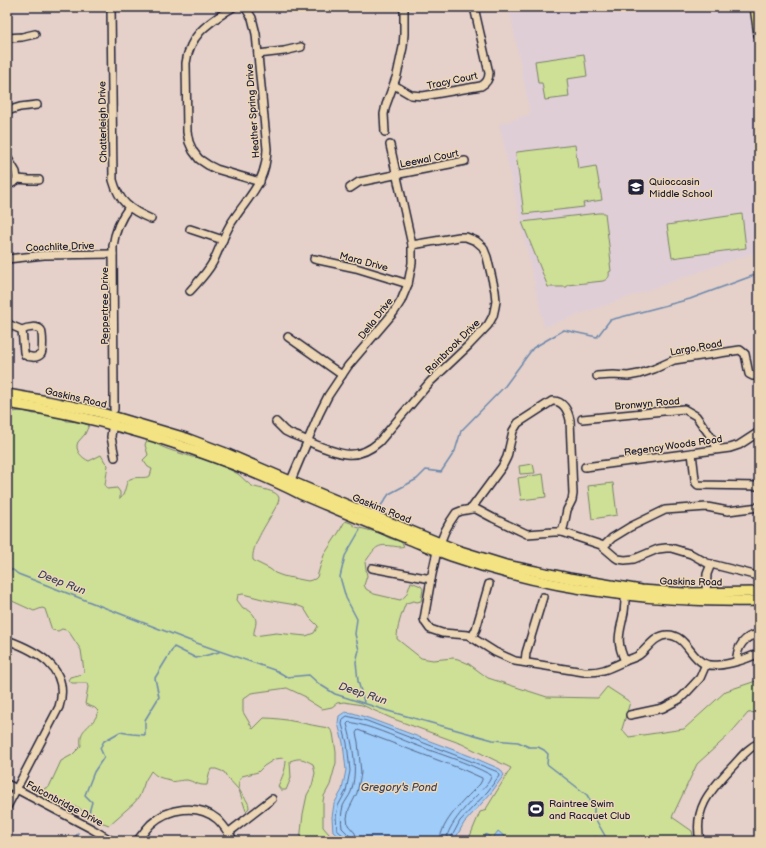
<svg xmlns="http://www.w3.org/2000/svg" width="766" height="848" font-family="'Balsamiq Sans',sans-serif">
  <rect width="100%" height="100%" fill="#e5d1c9"/>
  <filter id="ink" filterUnits="userSpaceOnUse"><feTurbulence type="fractalNoise" baseFrequency=".025" numOctaves="2"/><feDisplacementMap in="SourceGraphic" scale="8" xChannelSelector="R" yChannelSelector="G"/><feConvolveMatrix kernelMatrix="1 2 1 2 8 2 1 2 1" color-interpolation-filters="sRGB"/></filter>
  <g filter="url(#ink)">
    <path fill="#e0ced7" d="M509,7h240l10,70v174l-215,76 -45,-203 31,-10z"/>
    <g fill="#cde095" stroke="#788168" fill-rule="evenodd">
      <path d="M584,54l3,22 -20,3 2,18 -24,3 -3,-17h-4l-3,-22z"/>
      <path d="M575,145l3,24 18,-3 6,34 -19,3 1,4 -60,7 -8,-60 1,-2z"/>
      <path d="M598,213h7l6,49 -1,1 1,8 -2,1c1,5 -1,7 -6,9l-36,4v2h-19l-26,-65z"/>
      <path d="M742,214l4,34 -74,10 -5,-33z"/>
      <path d="M7,411l4,1 12,-1 11,3h6l22,4 5,3 12,1 10,3c-1,3 -3,6 -4,9 -2,3 -5,5 -7,8 -4,8 4,16 11,19l12,-6 4,7 3,3 -3,20 2,4 10,-1 3,4v7c6,-5 5,-18 10,-20 7,-3 14,0 20,-3l2,-7 -4,-2 -5,-7 5,-5 -3,-10 1,-3 3,-3c12,10 29,13 43,18 10,-1 37,12 46,17 5,4 9,9 14,12 6,3 26,4 27,12 0,5 -4,10 -6,14 -7,13 -22,34 -20,48l3,2 14,7 5,4 8,3 25,5 7,-2 2,-2 3,-10 4,-12 15,-23 6,-11 6,2 5,4 24,6 9,5 12,4 3,4c-5,2 -8,0 -13,0 -16,-3 -17,5 -26,16l2,14 -3,9 2,4 8,5 26,6c7,-3 8,-10 11,-18l10,4 2,3 -2,12 -4,1 -3,-1 -8,2c-5,12 -9,24 -9,36l24,19 12,2 20,-2 5,1 11,5 19,14 59,19 51,1 9,-11 23,15 -8,27 7,8 55,-8 42,-38 33,-11v32l-11,1 -19,22 -32,29 -25,53 20,14 2,10h-96l-3,-5v5h-127l12,-29 7,-2 -1,-1 25,-41 -49,-24 -71,-26 -29,-13 -18,-3 -7,1 -5,4 -10,2 -16,-10v-2l-19,-9 -36,5 -8,6v13l10,17 11,-11c22,0 43,7 65,10l4,5 3,19v11l-6,22 -6,11 -1,5v26l12,14h-35l3,-27 4,-19 5,-9 3,-13 -2,-9c-10,-5 -12,-7 -23,-3l1,17 -5,12h-5l-3,-4c4,-8 8,-17 8,-26l-3,-2 -8,1 -11,7 -6,6 -16,4c-11,15 7,20 7,32l-3,3 -7,-21 -12,-13 -3,-5 -8,-3h-5l-2,5 -2,11c-9,1 -14,-4 -20,-5 -5,0 -10,1 -15,2l-1,-2c-10,-2 -13,-2 -20,-9l-6,10 -2,6 -4,10 -5,6 -25,22 -17,-6 -14,-12 -11,-1 -22,-6 -5,-4 5,-8 4,-1 12,-26 11,-6 9,-9c-2,-18 7,-16 15,-29 1,-2 1,-4 2,-6l-3,-3 -10,-4 3,-17 -1,-4h-15l-4,-3 2,-3 13,-3 1,-3 -3,-21 -12,-18 -3,-2 -4,-1 -4,2 -6,-1 -7,-21 -3,-1 -8,3 -24,-11 -3,1zM243,594l23,6 30,5 8,3 6,10 8,8 -4,7 -8,3 -30,-3 -22,3c-1,-5 2,-9 2,-14 0,-7 -7,-13 -13,-14l-6,-8 1,-5z"/>
      <path d="M533,464l2,9 -15,1 -1,-8z"/>
      <path d="M543,474l3,23 -25,3 -3,-22z"/>
      <path d="M613,483l4,32 -25,4 -4,-33z"/>
    </g>
    <g fill="#9fccf9" stroke="#6d88ad">
      <path d="M345,712l8,1 15,5 102,38 30,13 4,6 -13,18 -27,30 -10,18h-110l-11,-9 -1,-15 2,-13 8,-14 4,-20 -3,-27 -5,-20 1,-7z"/>
      <path d="M498,831l12,10h-27l-1,-1 4,-6 6,5z"/>
    </g>
    <g fill="none" stroke-linecap="round" stroke-linejoin="round">
      <g stroke="#546687" stroke-width="1">
        <path d="M346,841l-1,-4 -8,-7 -1,-13 2,-11 8,-15 4,-20 -3,-28 -5,-19 1,-5 4,-3 20,5 101,39 30,12 1,4 -11,15 -28,30 -9,17v3"/>
        <path d="M351,841l-2,-6 -7,-7c-1,-7 -1,-15 1,-22 2,-5 6,-9 8,-14 7,-22 2,-46 -4,-68l2,-2c22,4 44,14 64,22 26,10 54,18 78,31 0,6 -6,11 -10,16 -11,11 -34,34 -35,50"/>
        <path d="M357,841l-2,-8 -7,-8 -1,-7 2,-9 8,-16 4,-20 -3,-31 -2,-9 2,-3 106,40 18,8v2l-2,4c-13,13 -40,38 -40,57"/>
      </g>
      <g stroke="#6d88ad" stroke-width="1.5">
        <path d="M378,510l11,-16 28,-15 9,-9 15,2 14,-21 6,-20 44,-45 28,-38 31,-18 33,7 13,-17 80,-21 62,-23 7,-5"/>
        <path d="M360,530l-15,26 -5,21 6,21 11,21 -2,15 4,16 -3,12 2,19 6,21"/>
        <path d="M7,570h6l5,4 170,66 89,31 10,6 22,-2 10,9 16,10 53,17 105,29 25,2 11,5h9l6,3 4,4 -1,10 40,31 7,12v5l2,8 12,21"/>
        <path d="M88,816l4,-14 -7,-7 9,-23 10,-15 -4,-9 4,-7 16,-9 12,2 13,1v-15l14,-23 -4,-19 19,-31 22,11 23,-6"/>
        <path d="M73,841l5,-8"/>
      </g>
      <g stroke="#22223b" stroke-width="10">
        <g id="minor">
          <path d="M111,7l2,173c6,22 17,30 38,39"/>
          <path d="M233,7c-24,16 -43,26 -47,56l1,69 2,10 4,9 6,8 9,6 8,4 44,13"/>
          <path d="M7,38l15,-1 13,-3"/>
          <path d="M258,54l26,-3 17,-4"/>
          <path d="M394,85l17,10 12,1 58,-10c6,-3 8,-7 8,-13l-15,-66"/>
          <path d="M7,111l13,-4 17,-2"/>
          <path d="M385,132l-1,-18 2,-9 11,-30 6,-28 1,-13v-27"/>
          <path d="M7,157l9,15 1,7"/>
          <path d="M7,186l9,-5 1,-2 12,1h10"/>
          <path d="M350,188l9,-6 5,-1 101,-20"/>
          <path d="M190,229l33,11"/>
          <path d="M7,259l37,-4 69,-1"/>
          <path d="M314,259l42,9 52,16"/>
          <path d="M190,291c8,-9 17,-18 23,-29 6,-12 10,-25 17,-37 17,-28 36,-40 37,-76l-11,-115 -4,-16 -7,-11"/>
          <path d="M7,323l3,2 12,5 2,22 1,3c3,2 12,4 16,-1 2,-3 2,-19 0,-24 -4,-4 -13,-3 -19,0"/>
          <path d="M288,337l54,38"/>
          <path d="M597,376l16,-1 15,1 11,-2 15,-5 20,-9 66,-10 5,4 4,20 4,2h6"/>
          <path d="M114,409v-12l-1,-151c2,-15 7,-27 16,-39"/>
          <path d="M582,419l102,-10 12,7 13,18 9,15"/>
          <path d="M113,421l-2,16 4,20"/>
          <path d="M276,422l9,9 6,3c8,3 16,6 23,10 25,10 43,18 65,-2l51,-60 38,-36 20,-21 5,-9 2,-9 1,-6 -1,-10 -8,-34 -4,-10 -7,-6 -10,-4h-7l-47,8"/>
          <path d="M692,453l3,26 1,4 2,2 61,1"/>
          <path d="M585,467l145,-19 9,-3 20,-13"/>
          <path d="M289,485l30,-71 9,-18 20,-30 46,-54 7,-11 7,-17 4,-21v-18l-22,-100"/>
          <path d="M471,509l31,-42 5,-10 6,-26 5,-8 34,-22c11,-1 16,10 18,19l3,74 -1,6 -5,10 -3,15 -2,7"/>
          <path d="M603,547l9,-9 18,-11 35,-17 42,-3 21,4 31,-4"/>
          <path d="M372,568l59,11"/>
          <path d="M759,576l-5,-1 -47,-12 -16,-9 -20,-6h-5l-8,1 -24,10 -9,1 -7,-1 -3,-2 -14,-12 -39,-13h-8l-27,2 -34,-16 -17,-9h-5l-10,2 -5,2 -6,9 -5,9 -8,20 -6,28 -7,40 1,3 5,7 12,4 26,2 27,17 20,9 69,11c17,1 26,-4 41,-11 4,-2 10,-3 14,-6 9,-7 16,-20 29,-20 17,0 22,21 35,28 13,7 44,-4 56,-10"/>
          <path d="M706,593l1,-19 4,-10"/>
          <path d="M472,637l4,-8 13,-45"/>
          <path d="M7,640c30,11 64,28 52,67l-52,100"/>
          <path d="M625,661c-10,-21 -5,-28 -1,-49 1,-7 1,-15 2,-22"/>
          <path d="M737,661c-1,-13 8,-27 22,-26"/>
          <path d="M525,662l1,-9 17,-56"/>
          <path d="M630,715l33,-7 17,-9 7,-7 13,-14 6,-14"/>
          <path d="M7,784l85,45 20,12"/>
          <path d="M228,833l44,-34"/>
          <path d="M137,841c5,-6 9,-12 14,-17 17,-16 47,-21 66,-5 7,6 12,15 17,22"/>
          <path d="M700,841c-7,-33 11,-51 31,-73 9,-9 16,-20 28,-25"/>
        </g>
      </g>
      <g stroke="#22223b" stroke-width="12">
        <g id="major">
          <path d="M755,7l4,28"/>
          <path d="M7,394l40,7 48,10 91,27 37,14 93,40 141,58 49,15 63,13 72,12 43,3 75,-1"/>
          <path d="M7,403c39,6 78,14 116,25 26,7 51,15 76,24 34,12 68,25 101,42 35,15 71,30 106,44 15,6 30,13 45,18 100,35 203,47 308,45"/>
        </g>
      </g>
      <use href="#minor" stroke="#ecd6b5" stroke-width="7"/>
      <use href="#major" stroke="#f4e382" stroke-width="9"/>
    </g>
  </g>
  <defs>
    <g id="school-square" transform="scale(0.9)"><rect x="-9" y="-9" width="18" height="18" rx="4" fill="#22223b" stroke="#ecd6b5"/><path d="M0-5L7-2L0 1L-7-2ZM-4 1L0 2.5L4 1V4Q0 6-4 4Z" fill="#fff"/></g>
    <g id="stadium-square" transform="scale(0.9)"><rect x="-9" y="-9" width="18" height="18" rx="4" fill="#22223b" stroke="#ecd6b5"/><path d="M0-5a6.5 5 0 1 0 0 10a6.5 5 0 1 0 0-10ZM-3.5-1.8h7v3.6h-7Z" fill="#fff"/></g>
  </defs>
  <g fill-rule="evenodd">
    <use href="#school-square" x="636" y="187"/>
    <use href="#stadium-square" x="536" y="809"/>
  </g>
  <g text-anchor="middle" stroke-width="3" stroke-linejoin="round" paint-order="stroke">
    <g font-size="10" fill="#22223b" stroke="#ecd6b5">
      <text transform="translate(452 80) rotate(-12)" y="4">Tracy Court</text>
      <text transform="translate(252 111) rotate(-94)" y="4">Heather Spring Drive</text>
      <text transform="translate(102 122) rotate(-91)" y="4">Chatterleigh Drive</text>
      <text transform="translate(429 158) rotate(-11)" y="4">Leewal Court</text>
      <text transform="translate(60 246) rotate(-2)" y="4">Coachlite Drive</text>
      <text transform="translate(364 261) rotate(15)" y="4">Mara Drive</text>
      <text transform="translate(104 306) rotate(-90)" y="4">Peppertree Drive</text>
      <text transform="translate(375 318) rotate(-52)" y="4">Della Drive</text>
      <text transform="translate(452 346) rotate(-45)" y="4">Rainbrook Drive</text>
      <text transform="translate(696 347) rotate(-10)" y="4">Largo Road</text>
      <text transform="translate(76 397) rotate(13)" y="4">Gaskins Road</text>
      <text transform="translate(647 403) rotate(-5)" y="4">Bronwyn Road</text>
      <text transform="translate(673 445) rotate(-8)" y="4">Regency Woods Road</text>
      <text transform="translate(382 508) rotate(22)" y="4">Gaskins Road</text>
      <text transform="translate(691 581) rotate(1)" y="4">Gaskins Road</text>
      <text transform="translate(65 803) rotate(28)" y="4">Falconbridge Drive</text>
    </g>
    <g font-size="10" fill="#22223b" stroke="#ecd6b5" text-anchor="start">
      <text x="649" y="185">Quioccasin<tspan x="649" dy="12">Middle School</tspan></text>
      <text x="549" y="807">Raintree Swim<tspan x="549" dy="12">and Racquet Club</tspan></text>
    </g>
    <g font-size="11" font-style="italic" fill="#3b4461" stroke="#ecd6b5">
      <text transform="translate(62 582) rotate(21)" y="4">Deep Run</text>
      <text transform="translate(363 693) rotate(18)" y="4">Deep Run</text>
      <text x="399" y="791">Gregory's Pond</text>
    </g>
  </g>
  <rect width="766" height="848" fill="none" stroke="#ecd6b5" stroke-width="24"/>
  <rect x="12" y="12" width="742" height="824" fill="none" stroke="#22223b" stroke-width="1.5" filter="url(#ink)"/>
</svg>
